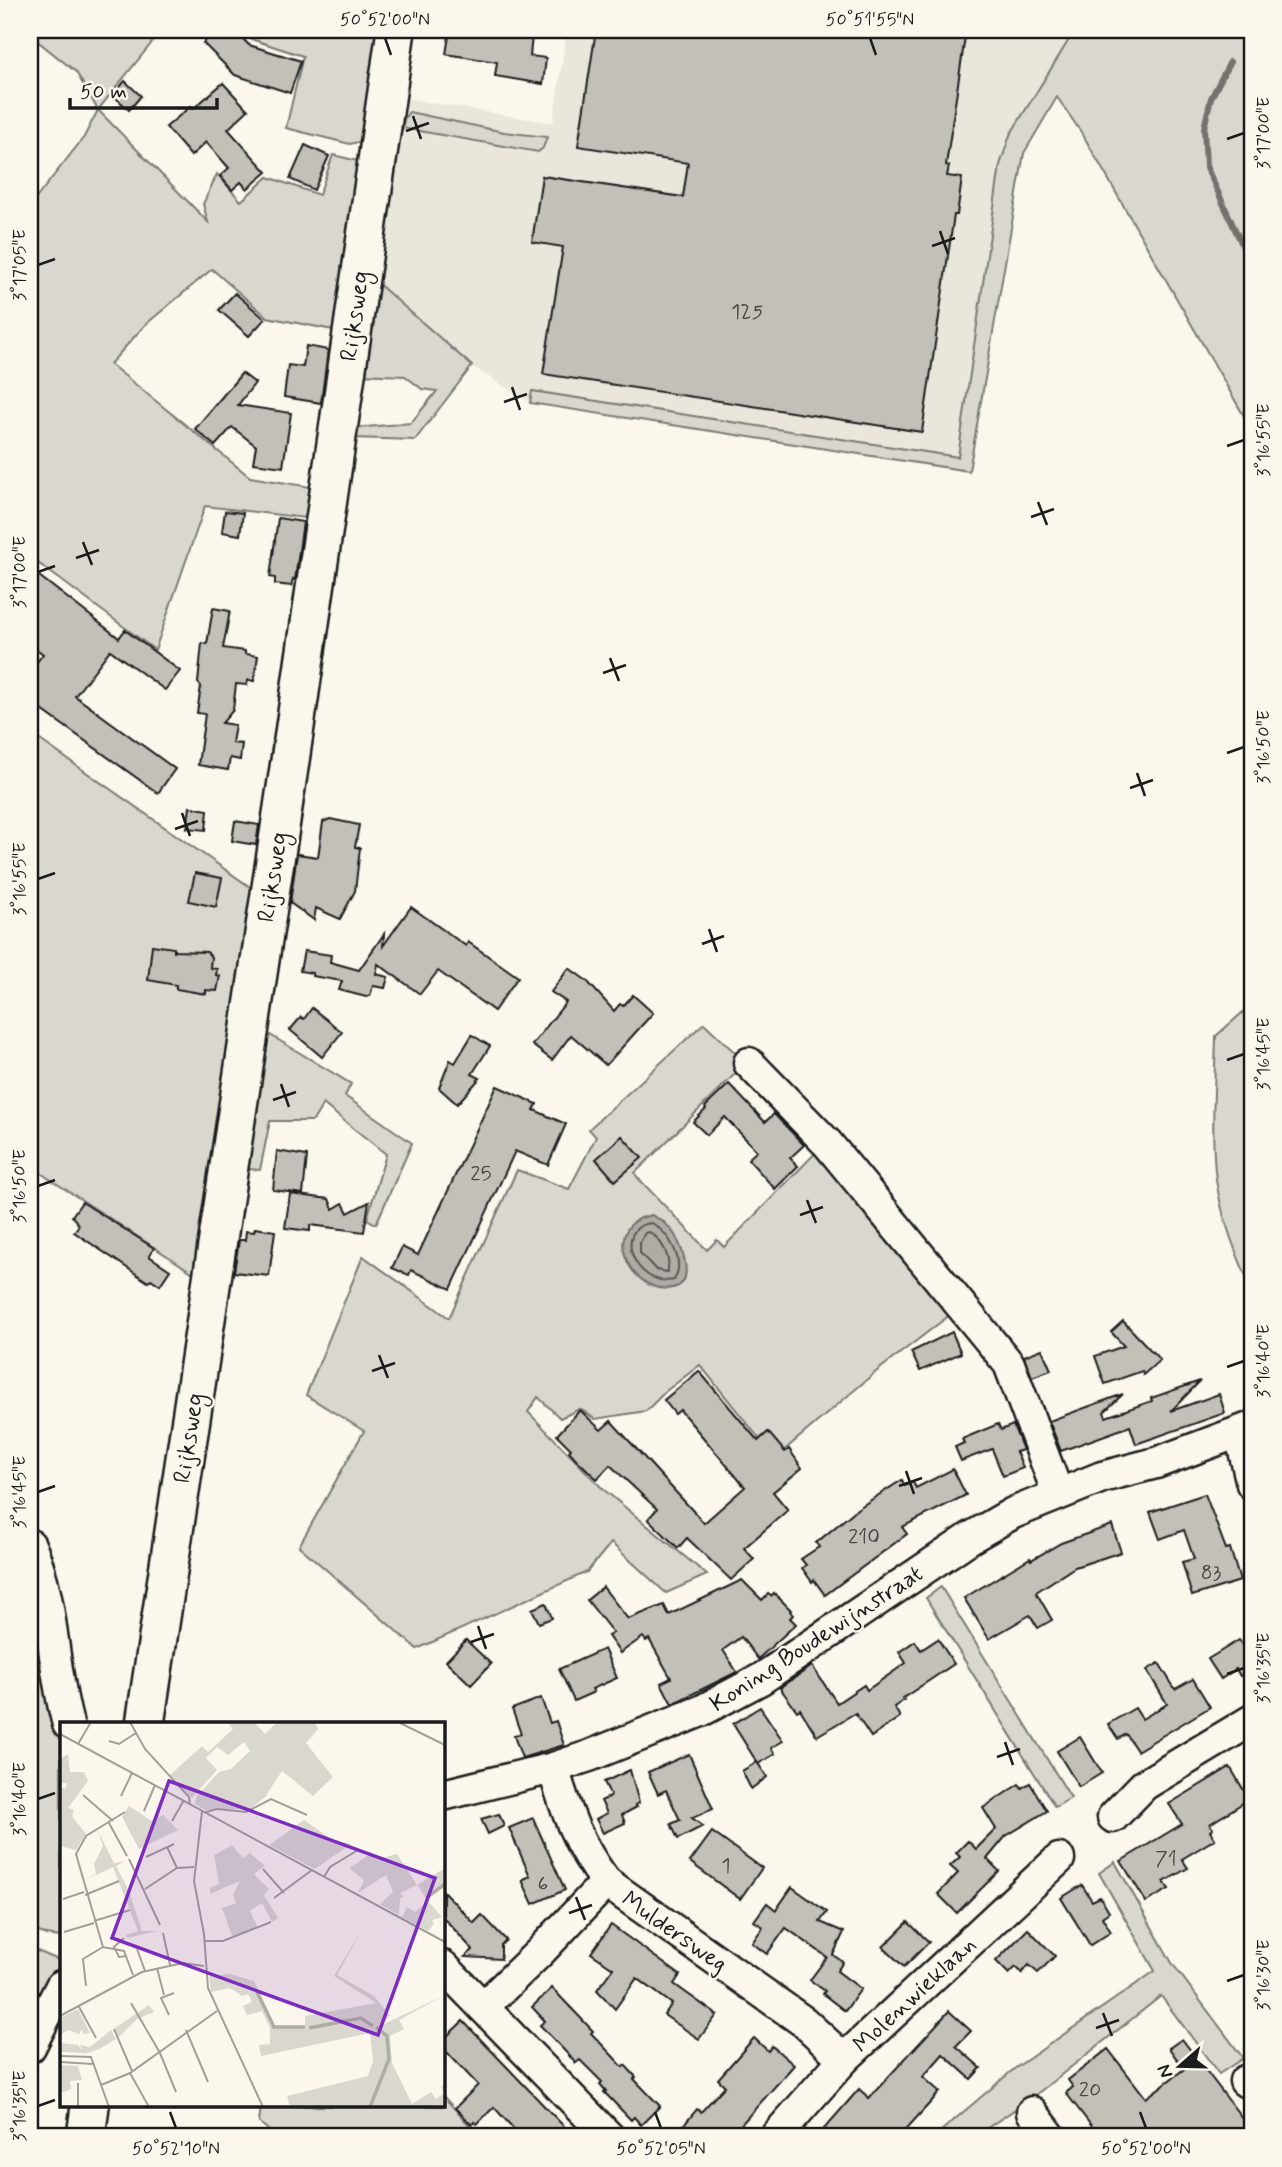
<svg xmlns="http://www.w3.org/2000/svg" width="1282" height="2167" font-family="Mynerve,sans-serif">
  <rect width="100%" height="100%" fill="#fbf7ec"/>
  <filter id="ink" filterUnits="userSpaceOnUse"><feTurbulence type="fractalNoise" baseFrequency=".0143" numOctaves="2"/><feDisplacementMap in="SourceGraphic" scale="14" xChannelSelector="R" yChannelSelector="G"/><feConvolveMatrix kernelMatrix="1 2 1 2 8 2 1 2 1" color-interpolation-filters="sRGB"/></filter>
  <g filter="url(#ink)">
    <path fill="#eae6dc" d="M567,30h508l-65,105 -10,30 -41,292 -427,-66 -2,12 -58,-37 -97,-85 28,-183 150,25z"/>
    <g fill="#dad7ce" stroke="#7b7a75" stroke-width="2" fill-rule="evenodd">
      <path d="M30,30h132l-64,80 110,112 -5,-18 14,-30 24,27 27,-24 51,18 14,-40 33,8 -28,168 -71,-14 -55,-48 -67,56 -35,39 140,113 67,11 -3,31 -109,-13 -50,144 -125,-93v-351l54,-69 14,-27 -22,-38 -46,-37z"/>
      <path d="M240,30h146l-16,109 -20,5 -64,-16 17,-72 -52,-17z"/>
      <path d="M1075,30h177v400l-169,-295 -26,-38 -33,56 -55,318 -439,-68 2,-12 426,66 42,-292 10,-30z"/>
      <path d="M409,112l95,20 43,5 -4,11 -5,4 -136,-24 2,-9z"/>
      <path d="M375,281l97,85 -57,74 -62,-2 2,-10 56,-5 26,-32 -15,-2 -17,-13 -45,-2z"/>
      <path d="M30,733l223,156 -52,389 -171,-112z"/>
      <path d="M1252,1004v285c-17,-36 -33,-78 -37,-118 -4,-45 0,-90 1,-135z"/>
      <path d="M704,1023l42,40 -111,110 2,4 70,73 10,-10 7,7 101,-104 130,168 -78,60 -102,87 -75,-93 -34,26 -20,20 -51,8 -15,-10 -20,9 -22,-21 -10,15 75,77 104,86 -41,18 -55,-50 -24,29 -170,77 -118,-103 65,-115 -58,-36 57,-139 86,62 68,-148 52,19 27,-52 -7,-8zM664,1222l13,17 5,44c-10,9 -22,5 -34,1z"/>
      <path d="M262,1030l89,54 -6,12 67,47 -36,81 -9,-5 19,-65 -63,-50 -10,17h-43l-10,49 -21,-2z"/>
      <path d="M30,1565l31,166v206l-15,-2 -16,-7z"/>
      <path d="M941,1587l130,211 -16,9 -129,-209z"/>
      <path d="M1115,1862l57,101 71,95 -24,16 -58,-78 -128,101 -59,40h-40l80,-68 141,-98 -56,-98z"/>
      <path d="M30,1948l31,13v8l-31,63z"/>
      <path d="M443,2096l37,41h-204l-17,-15 2,-16h182z"/>
    </g>
    <path fill="#afaca5" stroke="#74726e" stroke-width="2" d="M652,1215c8,5 16,9 21,17 9,13 24,52 -1,56 -43,7 -74,-64 -20,-73z"/>
    <g fill="none" stroke-linecap="round" stroke-linejoin="round">
      <g stroke="#575653" stroke-width="2">
        <path d="M652,1223c17,10 34,38 22,57 -41,8 -62,-55 -22,-57z"/>
        <path d="M649,1232c13,7 23,27 18,40l-11,-2 -16,-17v-10l5,-10z"/>
      </g>
      <g stroke="#74726e" stroke-width="6">
        <path d="M1225,34l1,-4"/>
        <path d="M1230,62l-19,36 -7,30 2,38 38,83 8,10"/>
      </g>
    </g>
    <g fill="#c3c0b8" stroke="#1c1c1c" stroke-width="2">
      <path d="M216,30h18l15,15 52,16 -11,32 -55,-18 -32,-32z"/>
      <path d="M450,30h80l-1,6h3l-2,20 16,2 -3,26 -48,-8 2,-14 -51,-8z"/>
      <path d="M596,30h370l-20,135 3,1 -2,10 15,2 -5,37h-3l-32,217 -379,-58 20,-127 -31,-5 10,-66 141,21 5,-34 -110,-17z"/>
      <path d="M125,81l16,15 -12,14 -16,-15z"/>
      <path d="M223,83l25,27 -20,19 39,43 -20,17 -6,-7 -9,8 -12,-14 9,-8 -23,-26 -15,14 -25,-29 25,-21 2,3z"/>
      <path d="M305,145l24,11 -15,34 -24,-11z"/>
      <path d="M235,293l30,26 -16,17 -30,-26z"/>
      <path d="M306,346l22,4 -7,53 -37,-6 4,-32 15,2z"/>
      <path d="M242,373l13,10 -17,22 53,8 -8,54 -30,-4 3,-17 -24,-19 -17,19 -20,-17z"/>
      <path d="M225,511l18,2 -3,22 -18,-3z"/>
      <path d="M278,518l25,4 -8,58 -2,-1 -2,7 -16,-2v-6l-5,-1z"/>
      <path d="M30,569l89,69 6,-8 55,41 -15,19 -55,-40 -35,46 100,73 -17,24 -119,-85 -9,16v-53l13,-17 -13,-10z"/>
      <path d="M213,608l17,3 -7,37 22,3v3l13,2 -4,25 -6,-1 -1,5 -11,-1 -3,26 -11,13 13,2 -3,18 10,1 -2,16 -10,-2 -2,12 -30,-5 7,-51 -8,-1 4,-27 -3,-3 4,-40 5,1z"/>
      <path d="M190,807l18,3 -2,20 -19,-2z"/>
      <path d="M330,819l29,6 -4,22 5,1 -5,43 -15,28 -24,-11 -2,12 -24,-17 7,-49 21,3 5,-35z"/>
      <path d="M235,821l24,4 -3,20 -24,-4z"/>
      <path d="M195,873l27,5 -6,29 -27,-6z"/>
      <path d="M411,907l55,39 2,-4 50,35 -24,34 -56,-40 -18,23 -42,-30 -2,10 12,3 -3,11 -12,-2 -3,10 -4,1 -27,-7 3,-9 -30,-5v-3l-12,-2 4,-20 27,4 -1,7 29,8 25,-36 -1,12z"/>
      <path d="M152,945l22,3v3l33,1 4,5 -1,11 7,1 -1,6 4,1 -3,15 -11,-1v4l-30,-5v-4l-28,-5z"/>
      <path d="M569,968l18,13 27,30 6,-7 3,2 10,-11 20,18 -47,52 -35,-30 -19,25 -20,-15 34,-43 -15,-10z"/>
      <path d="M312,1008l30,24 -20,25 -32,-27 11,-13 3,2z"/>
      <path d="M472,1035l18,11 -18,28 8,4 -23,26 -18,-16 11,-28 5,3z"/>
      <path d="M729,1084l36,38 9,-8 30,31 -14,13 8,8 -23,23 -27,-30 9,-8 -32,-34 -18,18 -14,-13 13,-13 -1,-2z"/>
      <path d="M497,1086l40,18 -3,6 32,14 -18,41 -33,-14 -64,138 -40,-19 -2,5 -17,-7 10,-21 16,8z"/>
      <path d="M622,1136l20,22 -27,23 -19,-22z"/>
      <path d="M277,1151l30,5 -4,38 -30,-4z"/>
      <path d="M290,1194l39,5 4,10 10,-6 5,10 21,-11 -5,30 -54,-7v6l-25,-3z"/>
      <path d="M82,1202l72,46 -5,8 21,14 -10,15 -9,-6 -3,3 -74,-50 5,-7 -7,-9z"/>
      <path d="M255,1228l20,3 -6,45 -35,-4 5,-32h6l1,-9 8,1z"/>
      <path d="M1123,1321l37,39 -17,15 -1,-4 -37,13 -10,-28 29,-10 -13,-14z"/>
      <path d="M952,1332l9,21 -41,18 -9,-19z"/>
      <path d="M1042,1349l9,21 -19,7 -8,-21z"/>
      <path d="M699,1371l59,70 10,-9 17,20 4,-3 13,19 -29,24 15,18 -44,38 10,11 -23,21 -44,-42 -9,10 -30,-29 9,-10 -47,-44 -13,14 -20,-19 -8,-9 2,-2 -14,-14 23,-25 21,20 10,-9 93,102 41,-36 -65,-77 -5,4 -11,-14z"/>
      <path d="M1200,1381l-29,30 48,-17 6,19 -89,31 -6,-18 -69,25 -12,-30 74,-27 -19,18 2,5 46,-16 -1,-3z"/>
      <path d="M998,1424l3,6 12,-5 10,25 -7,2 7,16 -20,8 -11,-27 -31,12 -6,-14 9,-4 -2,-4z"/>
      <path d="M953,1469l13,26 -64,32 5,7 -82,61 -11,-15 -2,2 -10,-14 4,-3 -5,-6 18,-12 -3,-4 41,-34 45,-29 3,6 8,-4 3,6z"/>
      <path d="M1205,1494l21,55 4,-1 10,33 -48,15 -10,-34 12,-3 -10,-29 -24,9 -10,-27z"/>
      <path d="M1112,1525l9,27 -46,15 -39,25 16,28 -14,8 -8,-13 -41,24 -25,-41 66,-40 1,2 30,-17z"/>
      <path d="M742,1580l20,20 6,-6 3,2 3,-3 17,17 -1,1 3,4 -3,3 6,6 -38,35 -17,-22 -18,13 14,22 -65,32 -11,-21 10,-5 -22,-39 -3,2 -3,-4 -23,16 -12,-17 5,-3 -26,-33 16,-13 25,32 36,-14 5,10z"/>
      <path d="M546,1603l6,15 -13,5 -7,-14z"/>
      <path d="M938,1639l16,25 -51,34 1,2 -10,7 6,10 -29,20 -16,-24 -38,23 -17,-27 -3,2 -17,-23 32,-22 25,37 27,-18 3,5 39,-27 -7,-11 16,-11 6,9z"/>
      <path d="M466,1640l25,24 -20,21 -25,-24z"/>
      <path d="M1239,1640l6,9 7,-4v23l-12,8 -4,-7 -15,10 -13,-20z"/>
      <path d="M604,1649l13,29 -25,11 2,3 -20,9 -15,-32z"/>
      <path d="M1159,1663l16,26 18,-10 17,28 -73,44 -11,-17 -8,5 -10,-15 27,-16 7,11 25,-15 -20,-34z"/>
      <path d="M541,1698l9,25 6,-2 8,24 -42,13 -8,-22 7,-2 -9,-25z"/>
      <path d="M760,1707l23,34 -12,7 4,6 -17,10 -25,-40z"/>
      <path d="M1080,1737l22,36 -23,14 -22,-36z"/>
      <path d="M689,1754l24,55 -21,9 11,8 -25,13 -7,-15 9,-4 -14,-30 -8,4 -10,-22z"/>
      <path d="M757,1762l10,15 -16,12 -9,-18z"/>
      <path d="M1230,1767l19,32 -39,25 3,5 -3,2 5,8 -33,20 6,9 -24,14 5,7 -23,13 -25,-41 61,-37 -13,-20z"/>
      <path d="M630,1770l9,33 -4,2 2,2 -15,8 3,8 -22,10 -7,-14 11,-6 -6,-12 10,-5 -7,-14z"/>
      <path d="M1030,1783l17,28 -41,25 -19,23 12,12 -42,42 -19,-19 20,-21 -8,-7 10,-9 -4,-4 12,-12 8,8 20,-20 -13,-21 36,-24 3,4z"/>
      <path d="M499,1814l5,12 -16,8 -7,-15z"/>
      <path d="M533,1818l32,72 -32,14 -11,-24 8,-4 -21,-48z"/>
      <path d="M712,1832l50,36 -22,31 -50,-37z"/>
      <path d="M1082,1885l10,16 8,-4 9,15 -7,5 9,15 -21,13 -29,-47z"/>
      <path d="M792,1887l35,25 -7,10 24,10 -11,23 10,7 -6,9 24,18 -16,22 -22,-17 2,-3 -15,-11 17,-23 -41,-29 -19,26 -15,-11 11,-16 -9,-6 13,-18 9,7z"/>
      <path d="M443,1891l31,32 8,-8 24,25 -5,5v14l-36,-2 8,-7 -30,-33z"/>
      <path d="M908,1922l21,20 -25,25 -21,-20z"/>
      <path d="M611,1925l69,50 -6,9 43,31 -18,24 -35,-24 8,-11 -35,-26 -22,31 -18,-19 16,-22 -22,-15z"/>
      <path d="M1028,1929l27,27 -17,17 -9,-8 -7,8 -6,-6 -7,7 -13,-13z"/>
      <path d="M552,1988l41,43 -2,2 32,34 2,-2 11,12 -2,2 26,27 -19,19 -7,-8 -3,3 -27,-28 2,-1 -6,-7 2,-2 -22,-22 -4,3 -36,-38 5,-4 -13,-14z"/>
      <path d="M949,2011l22,20 -15,15 25,22 -10,11 -28,-25 -20,23 17,15 -41,45h-82l42,-48 10,9z"/>
      <path d="M463,2021l21,22 90,94h-53l-27,-30 -17,17 -3,-2 -2,3 -17,-17 23,-23 -35,-37v-8z"/>
      <path d="M754,2038l14,13 4,-5 22,19 -64,72h-56l23,-28 4,3 24,-26 -7,-7z"/>
      <path d="M1182,2039l70,92v6h-152l-34,-44 7,-6 -5,-7 40,-31 38,49 38,-29 -15,-21z"/>
    </g>
    <g fill="none" stroke-linecap="round" stroke-linejoin="round">
      <g stroke="#1c1c1c" stroke-width="35">
        <g id="minor">
          <path d="M749,1063l79,81 181,220 49,130"/>
          <path d="M1240,1434l12,50"/>
          <path d="M30,1545c25,57 21,120 38,179"/>
          <path d="M553,1768c14,45 24,76 53,114l198,140 40,37"/>
          <path d="M443,1795l110,-27 36,-12 112,-45 60,-32 209,-141 43,-25 89,-36 54,-14 96,-36"/>
          <path d="M1113,1817l31,-32 108,-65"/>
          <path d="M443,1966l166,171"/>
          <path d="M483,2007l57,-55 66,-70"/>
          <path d="M30,2047l31,-61"/>
          <path d="M1245,2081l7,4"/>
          <path d="M1032,2112l19,25"/>
          <path d="M775,2137l69,-78 215,-200"/>
        </g>
      </g>
      <g stroke="#1c1c1c" stroke-width="42">
        <g id="major">
          <path d="M145,1724l145,-963 106,-731"/>
          <path d="M86,2137l4,-31"/>
        </g>
      </g>
      <use href="#minor" stroke="#fbf7ec" stroke-width="30"/>
      <use href="#major" stroke="#fbf7ec" stroke-width="37"/>
    </g>
  </g>
  <path fill="none" stroke="#1c1c1c" stroke-width="2.5" d="M385,38l6,17M870,38l6,17M413,116l8,23M406,131l23,-8M1227,139l17,-6M940,231l8,23M932,246l23,-8M38,265l17,-6M512,387l8,23M504,402l23,-8M1227,446l17,-6M1038,502l9,23M1031,517l23,-8M83,542l9,23M76,558l23,-8M38,572l17,-6M610,658l9,23M603,673l23,-8M1227,753l17,-6M1137,773l8,23M1130,788l23,-8M182,813l8,23M175,829l23,-8M38,879l17,-6M709,929l8,23M702,944l22,-8M1227,1060l17,-6M281,1084l8,23M273,1100l23,-8M38,1186l17,-6M807,1200l9,23M800,1215l23,-8M379,1355l9,23M1227,1367l17,-6M372,1371l23,-8M906,1471l8,23M899,1486l23,-8M38,1492l17,-6M478,1626l8,23M471,1642l23,-8M1227,1674l17,-6M1005,1742l8,23M997,1757l23,-8M38,1799l17,-6M576,1897l9,23M569,1913l23,-8M1227,1981l17,-6M1103,2013l9,23M1096,2028l23,-8M38,2106l17,-6M170,2112l6,16M655,2112l6,16M1140,2112l6,16"/>
  <g text-anchor="middle" stroke-width="5" stroke-linejoin="round" paint-order="stroke">
    <g font-size="21" fill="#464543">
      <text x="747" y="318">125</text>
      <text x="481" y="1180">25</text>
      <text x="864" y="1543">210</text>
      <text x="1211" y="1579">83</text>
      <text x="1166" y="1865">71</text>
      <text x="726" y="1872">1</text>
      <text x="543" y="1890">6</text>
      <text x="1090" y="2096">20</text>
    </g>
    <g font-size="24" fill="#1c1c1c" stroke="#fbf7ec">
      <text transform="translate(354 316) rotate(-82)" y="8">Rijksweg</text>
      <text transform="translate(272 877) rotate(-81)" y="8">Rijksweg</text>
      <text transform="translate(188 1438) rotate(-81)" y="8">Rijksweg</text>
      <text transform="translate(816 1638) rotate(-33)" y="8">Koning Boudewijnstraat</text>
      <text transform="translate(675 1931) rotate(35)" y="8">Muldersweg</text>
      <text transform="translate(914 1994) rotate(-43)" y="8">Molenwieklaan</text>
    </g>
  </g>
  <g transform="translate(60 1722)">
    <rect width="385" height="385" fill="#fbf7ec"/>
    <path d="M167,0h27l11,12 12,-12h38l3,7 -12,14 27,34 -20,19 -31,-25 -17,26 -15,12 -45,1 -10,-6 1,-7 23,-25 12,-3 19,-18 -6,-9 -16,13 -11,-8 -11,11 11,12 -25,28 -22,-23 32,-29 6,6 25,-23zM8,32l2,18h14l4,9 -20,27 6,2 -2,6 14,18 -10,16 -15,-4 -1,-5v-55l5,3 2,-6h-7v-24zM69,84l23,15 11,-6 15,15 -39,19 -17,-32zM244,98l29,20 18,4 -36,25 -46,-24zM38,109l16,32 11,-2 -9,5 13,25 13,40h15l-30,7 -1,-3 12,-4 -25,-64 -30,14 13,-7 -2,-10 9,-18zM172,123l11,13 7,-5 15,13 -11,8 15,15 -5,6 14,23 -6,4 -10,-19 -12,8 8,17 -26,8 -10,-28 14,-5 -3,-9 7,-13 -30,13v-6l9,-4 -5,-29zM310,132l8,5 19,-5 20,31 28,-17v17l-19,14 16,18 -10,3 2,4 -6,7 -26,-14 5,-10 8,5 9,-8 2,-6 -9,-13 -17,8 4,4 -4,1 -1,17 -19,-11 13,-12 -7,-17 -28,18 6,-13 -15,-12zM304,204l-27,49 37,21 16,19 -8,10 63,-30 -46,25 5,9 -14,7 2,27 20,41 19,-12 5,7 8,-6 -3,-6 4,-3v23h-155l-3,-11 81,-20 5,-15 -3,-28 -109,23 -2,-11 11,-1v-16l-8,-17 -15,4 -4,-9 9,-4 -4,-8 -6,2 -12,-8 -19,4 -2,-16 21,-2 24,7 22,47 29,-1v-11l71,-13 -42,-27zM89,283l5,7 -17,7 -19,19 -3,-10zM18,287l12,24 -7,1 -1,-5 -3,5 -11,-4 -7,5 -1,-17zM51,308l5,9 -17,10 -12,4 -26,-1 1,-9 16,2 4,6 -2,-6 10,2zM0,343l18,1 4,14 -12,1 1,8 -7,3 -4,-1z" fill="#dad7ce"/>
    <path fill="none" stroke="#afaca5" stroke-width="3.5" d="M366,176l19,-14M197,270l17,35h31M249,306l52,-10 12,8M310,385l19,-48 -2,-23 -11,-9"/>
    <path fill="none" stroke="#a29f99" stroke-width="2" d="M70,0l15,27 44,48 1,7M338,0l47,23M0,12l385,208M49,19l10,3 17,-11M18,22l13,-22M23,73l30,26M61,74l11,-23M84,89l11,-26M142,89l-8,70 10,53 4,54 55,119M146,90l11,-3 29,3 25,-13 36,16M112,99l12,-21M49,101l18,33M107,125l10,21M86,135l28,-13M69,137l31,66M203,147l21,24M264,155l6,-10 28,-17M85,167l32,-21 17,-1M25,173l34,-14M214,176l38,-28M3,177l21,-7M34,199l36,-11M4,210l30,-9M103,211l7,32M64,216l-10,9 5,10 8,-1M145,219h18l48,-19M43,225l-27,-93 10,-18 39,-24M77,227l8,22M97,246l7,27M26,264l-3,-27 20,-12 21,4 9,24M71,281l29,50 16,39M18,283l18,33M109,293l-8,-17 13,-5M0,294l82,-44 41,-9 21,3M54,307l18,42M126,308l22,52M0,334l31,1 18,50M0,340l33,2M70,351l19,34M18,361v24M41,363l29,-12 87,-62"/>
    <path fill="#7b2cbf" fill-opacity="0.15" stroke="#7b2cbf" stroke-width="3.5" d="M109,59l266,97 -57,157 -266,-97z"/>
    <rect width="385" height="385" fill="none" stroke="#1c1c1c" stroke-width="3.5"/>
  </g>
  <rect width="1282" height="2167" fill="none" stroke="#fbf7ec" stroke-width="77"/>
  <g transform="translate(1180 2066) rotate(250)" stroke="#fbf7ec" stroke-width="5" paint-order="stroke">
  <path d="M0-5L12 26L0 18L-12 26Z" fill="#1c1c1c"/>
  <text y="-10" font-size="19" font-weight="bold" text-anchor="middle" fill="#1c1c1c">N</text>
  </g>
  <path d="M70 98v10h147v-10" fill="none" stroke="#1c1c1c" stroke-width="3.5"/>
  <text x="80" y="98" font-size="21" fill="#1c1c1c" stroke="#fbf7ec" stroke-width="5" paint-order="stroke">50 m</text>
  <rect x="38" y="38" width="1206" height="2090" fill="none" stroke="#1c1c1c" stroke-width="2.5"/>
  <g font-size="18" text-anchor="middle" fill="#1c1c1c">
    <text x="385" y="25">50°52'00"N</text>
    <text x="870" y="25">50°51'55"N</text>
    <text transform="translate(1263 133) rotate(-90)" y="6">3°17'00"E</text>
    <text transform="translate(19 265) rotate(-90)" y="6">3°17'05"E</text>
    <text transform="translate(1263 440) rotate(-90)" y="6">3°16'55"E</text>
    <text transform="translate(19 572) rotate(-90)" y="6">3°17'00"E</text>
    <text transform="translate(1263 747) rotate(-90)" y="6">3°16'50"E</text>
    <text transform="translate(19 879) rotate(-90)" y="6">3°16'55"E</text>
    <text transform="translate(1263 1054) rotate(-90)" y="6">3°16'45"E</text>
    <text transform="translate(19 1186) rotate(-90)" y="6">3°16'50"E</text>
    <text transform="translate(1263 1361) rotate(-90)" y="6">3°16'40"E</text>
    <text transform="translate(19 1492) rotate(-90)" y="6">3°16'45"E</text>
    <text transform="translate(1263 1668) rotate(-90)" y="6">3°16'35"E</text>
    <text transform="translate(19 1799) rotate(-90)" y="6">3°16'40"E</text>
    <text transform="translate(1263 1975) rotate(-90)" y="6">3°16'30"E</text>
    <text transform="translate(19 2106) rotate(-90)" y="6">3°16'35"E</text>
    <text x="176" y="2154">50°52'10"N</text>
    <text x="661" y="2154">50°52'05"N</text>
    <text x="1146" y="2154">50°52'00"N</text>
  </g>
</svg>
